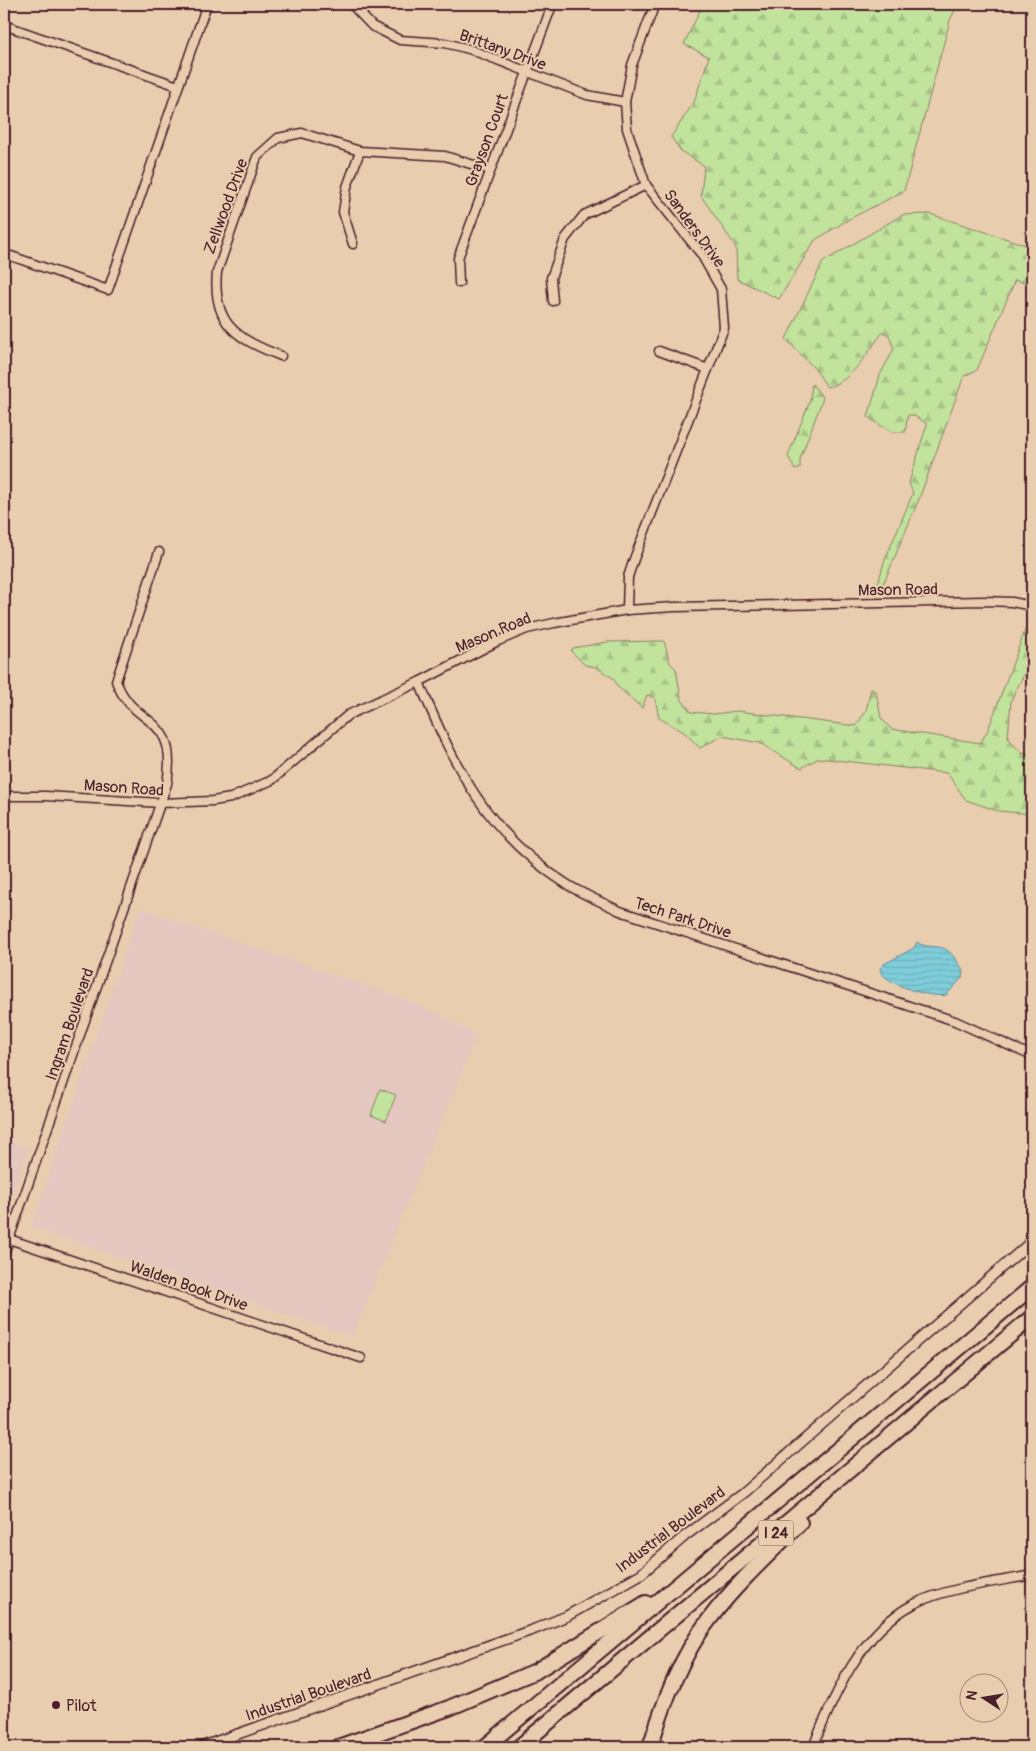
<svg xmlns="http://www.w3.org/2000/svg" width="1036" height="1751" font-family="Pangolin,sans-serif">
  <defs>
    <pattern id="forest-firs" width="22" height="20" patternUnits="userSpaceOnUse" patternTransform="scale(1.25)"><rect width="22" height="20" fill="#c2e39c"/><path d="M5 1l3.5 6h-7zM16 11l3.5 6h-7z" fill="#a8c287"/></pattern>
    <pattern id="water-rules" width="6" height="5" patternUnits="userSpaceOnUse" patternTransform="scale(1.25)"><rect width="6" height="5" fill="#7ecdda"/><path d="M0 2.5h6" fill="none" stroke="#6eb0bb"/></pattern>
  </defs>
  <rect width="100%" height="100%" fill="#e8cdaf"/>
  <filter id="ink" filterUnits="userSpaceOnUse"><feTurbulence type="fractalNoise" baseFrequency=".02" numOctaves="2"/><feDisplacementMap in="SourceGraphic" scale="10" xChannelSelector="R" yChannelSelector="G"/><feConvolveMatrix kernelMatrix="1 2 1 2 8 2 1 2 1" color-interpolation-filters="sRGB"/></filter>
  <g filter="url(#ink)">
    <g fill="#e4c8c0">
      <path d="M140,908l268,92 69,35 -125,302 -321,-110z"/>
      <path d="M4,1140l25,8 -25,70z"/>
    </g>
    <g fill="url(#forest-firs)" stroke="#868164">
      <path d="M703,4h255l-8,16 -46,171 -53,27 -36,22 -36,59 -42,-20 -1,-32 -35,-51 3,-30 -23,-15 -10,-14 23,-35 15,-45 -25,-13z"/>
      <path d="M930,214l102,33v38l-17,-5 -38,90 -13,6 -45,123 -39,93 -4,-1 8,-29 29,-69 -4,-10 18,-59 -14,-9h-5l-3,17h-14l-23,-15 12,-42 14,-26 -5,-14 -6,-3c-15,19 -31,50 -56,55l-11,-17 -30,-31 37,-77 79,-47z"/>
      <path d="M812,384l11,14 -23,61v9l-5,2 -7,-14 22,-55z"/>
      <path d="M1030,617l2,1v41l-21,41 -3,38 13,15 11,2v59l-34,-3 -32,-11 -19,-27 -128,-15 -18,10 -41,-25 -38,-7 -22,12 -16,-16 -25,-14 -4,-20 -8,-3 -5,13 -24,-21 -5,-9 -17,-11 -11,-2 -14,-14 2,-3 35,-6 56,-1 6,22 6,6 5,30 10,13 23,2 23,-3 119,15 10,-15 5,-22 5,3 5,26 10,11 89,14 8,-13z"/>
    </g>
    <path fill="#c2e39c" stroke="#868164" d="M380,1089l16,6 -10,26 -15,-6z"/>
    <path fill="url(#water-rules)" stroke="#698794" d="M917,942c7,7 21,2 30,8 7,5 11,13 16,20l-1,8 -16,17c-13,4 -64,-11 -66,-26l4,-5 30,-16z"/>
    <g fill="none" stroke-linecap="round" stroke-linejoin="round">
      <g stroke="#4a1f2b" stroke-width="11">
        <g id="minor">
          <path d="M351,4l21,22 28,14 45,3 24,6 118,46 38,7"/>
          <path d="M361,14l8,-10"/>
          <path d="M4,25l174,61"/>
          <path d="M353,244l-10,-32 4,-25 13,-36"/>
          <path d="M11,256l97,34 99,-286"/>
          <path d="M459,283l-1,-25 93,-250"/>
          <path d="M553,301l-2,-23 14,-39 19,-24 62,-30"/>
          <path d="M659,351l49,18"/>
          <path d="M281,356c-44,-17 -69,-32 -64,-84l40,-115 21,-19 24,-5 58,18 85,5 45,14"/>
          <path d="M627,610l1,-33 6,-18 90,-231 -3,-39 -20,-35 -55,-69 -19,-56 -2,-27 7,-37 23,-61"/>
          <path d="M419,682c36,85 67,152 149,203 16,10 34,17 52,26l335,110 77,35"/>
          <path d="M4,796h42l115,7 52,-2 18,-3 41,-18 76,-65 71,-33 79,-41 29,-12 27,-6 73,-13 47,-3 310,-6 28,1 20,4"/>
          <path d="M9,1239l352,119"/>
          <path d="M4,1254l163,-470c12,-73 -33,-54 -51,-103l43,-129"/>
          <path d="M813,1747c21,-52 48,-116 101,-143 31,-16 83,-22 118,-29"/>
        </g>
      </g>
      <g stroke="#4a1f2b" stroke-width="12">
        <path id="tertiary" d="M201,1747l334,-118 32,-13 74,-42 44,-38 58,-43 289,-252"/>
      </g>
      <g stroke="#4a1f2b" stroke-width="18">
        <g id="motorway">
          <path d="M338,1747l111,-39 87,-37 110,-68"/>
          <path d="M485,1747l547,-460"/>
          <path d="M519,1747l513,-430"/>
          <path d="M650,1747c14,-45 31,-92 61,-130 26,-34 59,-64 89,-94"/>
        </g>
      </g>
      <use href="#minor" stroke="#e8cdaf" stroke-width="8"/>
      <use href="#tertiary" stroke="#e8cdaf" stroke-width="9"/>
      <use href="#motorway" stroke="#e8cdaf" stroke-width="14"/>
    </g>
  </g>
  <circle fill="#4a1f2b" stroke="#e8cdaf" stroke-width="2" cx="56" cy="1705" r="5"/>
  <g text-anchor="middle" stroke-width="4" stroke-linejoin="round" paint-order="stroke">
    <rect fill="#e8cdaf" stroke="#795353" stroke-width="1" x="758.5" y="1520.5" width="35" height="25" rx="4"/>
    <g font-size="15" font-weight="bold" fill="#4a1f2b">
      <text x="776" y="1538">I 24</text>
    </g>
    <g font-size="16" fill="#4a1f2b" stroke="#e8cdaf">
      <text transform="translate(503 49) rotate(20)" y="6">Brittany Drive</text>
      <text transform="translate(486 140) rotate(-70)" y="6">Grayson Court</text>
      <text transform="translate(225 206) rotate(-70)" y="6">Zellwood Drive</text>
      <text transform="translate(695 228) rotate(54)" y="6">Sanders Drive</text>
      <text transform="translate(898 589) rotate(-1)" y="6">Mason Road</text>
      <text transform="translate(493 632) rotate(-23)" y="6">Mason Road</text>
      <text transform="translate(124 787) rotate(4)" y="6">Mason Road</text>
      <text transform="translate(683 917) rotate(18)" y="6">Tech Park Drive</text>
      <text transform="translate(69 1024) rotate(-71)" y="6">Ingram Boulevard</text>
      <text transform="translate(189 1285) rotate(19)" y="6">Walden Book Drive</text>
      <text transform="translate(670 1529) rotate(-37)" y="6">Industrial Boulevard</text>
      <text transform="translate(308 1694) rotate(-19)" y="6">Industrial Boulevard</text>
    </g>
    <g font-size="16" fill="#4a1f2b" stroke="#e8cdaf" text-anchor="start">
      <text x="66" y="1711">Pilot</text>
    </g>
  </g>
  <rect width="1036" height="1751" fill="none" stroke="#e8cdaf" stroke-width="20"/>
  <rect x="10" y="10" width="1016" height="1731" fill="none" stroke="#4a1f2b" stroke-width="2" filter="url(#ink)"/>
  <g transform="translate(984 1698) rotate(282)"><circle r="24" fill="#e8cdaf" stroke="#a9877a"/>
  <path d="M0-4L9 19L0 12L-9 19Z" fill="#4a1f2b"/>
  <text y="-8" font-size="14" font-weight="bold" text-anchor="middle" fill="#4a1f2b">N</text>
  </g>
</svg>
